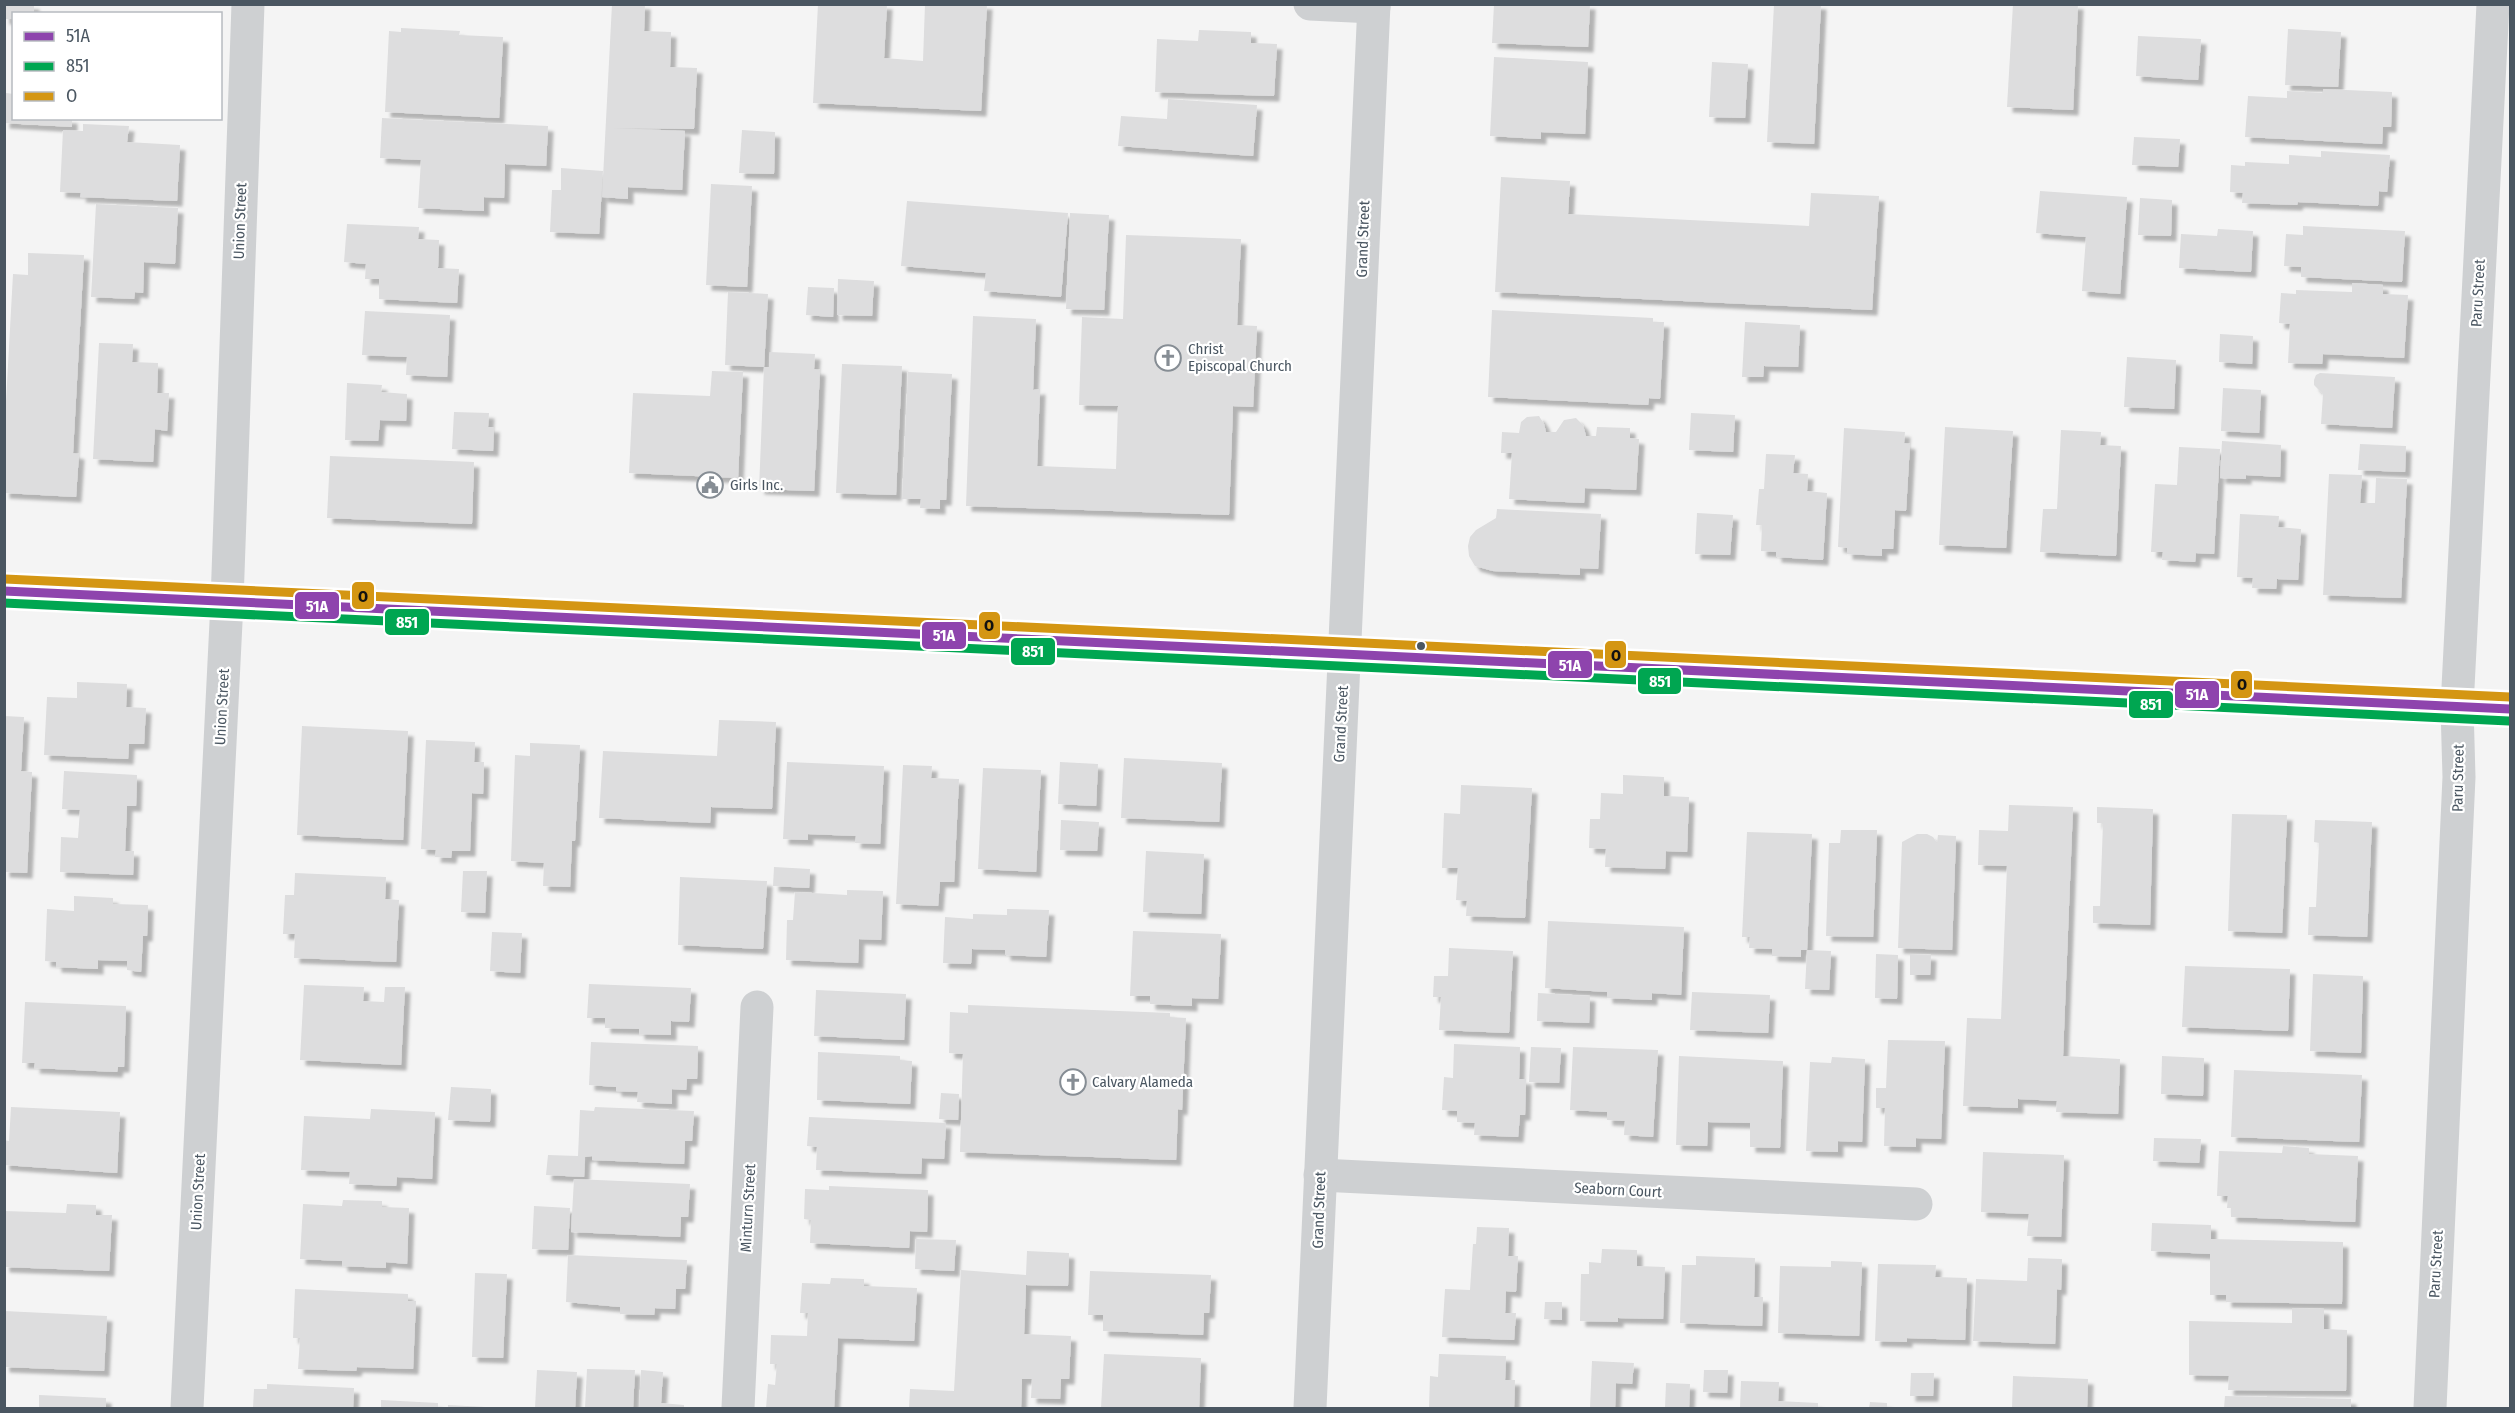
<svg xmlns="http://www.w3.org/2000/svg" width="2515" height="1413" font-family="'Fira Sans Condensed',sans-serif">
  <defs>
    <filter id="shadow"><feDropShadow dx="5.5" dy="5.5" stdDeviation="1.5" flood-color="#0004"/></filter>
  </defs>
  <rect width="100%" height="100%" fill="#f4f4f4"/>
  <g fill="#ddddde" filter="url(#shadow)">
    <path d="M4,4h30v10h-20v5h-10z"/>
    <path d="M612,4h33l-1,27 27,1 -1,35 27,1 -3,61 -81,-1 72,3 -3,59 -54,-3v12l-26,-2z"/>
    <path d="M818,4h69l-3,54 39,3 2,-57h62l-6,107 -168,-8z"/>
    <path d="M1494,4h96l-2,43 -96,-4z"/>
    <path d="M1774,4h47l-7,140 -47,-2z"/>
    <path d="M2013,4h65l-5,106 -66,-3z"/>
    <path d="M401,28l59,3 -1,4 44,2 -4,81 -114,-6 4,-81 12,1z"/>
    <path d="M2288,29l53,3 -3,55 -53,-2z"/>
    <path d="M1199,30l52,2v11l26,1 -3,52 -119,-4 2,-53 41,2z"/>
    <path d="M2138,36l63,3 -3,41 -62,-4z"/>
    <path d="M1494,57l94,5 -3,72 -44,-2v7l-51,-3z"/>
    <path d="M1712,62l36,2 -3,54 -36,-1z"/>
    <path d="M2323,89l69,3 -1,35h-8l-1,17 -137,-7 3,-41 39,2v-7l36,2z"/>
    <path d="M6,93l8,1v24h58v9l-68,-4z"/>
    <path d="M1168,99l89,6 -4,51 -135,-10 3,-30 46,3z"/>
    <path d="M382,118l166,8 -2,40 -41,-2 -1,34 -20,-1v14l-66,-3 3,-48 -41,-2z"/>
    <path d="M83,124l46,2 -2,16 53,3 -3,56 -97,-4 1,-4 -21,-1 3,-62 20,1z"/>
    <path d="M742,130l33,2 -1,42 -35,-1z"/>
    <path d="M2134,137l46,2 -2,28 -46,-2z"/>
    <path d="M2321,151l69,4 -3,37 -8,-1 -1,15 -80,-4 -1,3 -55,-2 1,-10 -13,-1 1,-27 14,1v-4l44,2v-9l32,2z"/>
    <path d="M561,168l42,3 -4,63 -49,-2 2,-42h9z"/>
    <path d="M1501,177l69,4 -2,33 241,12 2,-33 68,3 -7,114 -377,-18z"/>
    <path d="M711,184l41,2 -5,101 -41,-2z"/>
    <path d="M2040,191l87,6 -7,97 -38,-3 4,-54 -50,-4z"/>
    <path d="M2140,198l32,2 -1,36 -33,-1z"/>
    <path d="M907,201l161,12 -7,84 -77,-6 2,-18 -85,-7z"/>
    <path d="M96,204l82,4 -3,56 -31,-2 -1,31 -8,-1 -1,7 -43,-2z"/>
    <path d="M1070,213l39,2 -5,95 -38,-1z"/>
    <path d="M347,224l72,3 -1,12 21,1 -1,28 21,1 -2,34 -78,-4v-20h-14l1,-15 -22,-2z"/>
    <path d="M2303,226l102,5 -3,51 -101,-5v-10l-17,-1 2,-32 17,1z"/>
    <path d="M2218,229l35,2 -2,41 -72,-4 2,-34 36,2z"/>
    <path d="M1126,235l115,4 -4,86 20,1 -4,81 -20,-1 -4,109 -263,-9 7,-190 63,3 -3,71 7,-1 -3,77 79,3 2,-63 -39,-1 3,-88 41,2z"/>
    <path d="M28,253l56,2 -11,198 6,1 -3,43 -72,-4v-55l9,-164 15,1z"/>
    <path d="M838,279l36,2 -2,35 -35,-1z"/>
    <path d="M2352,283l31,2v9l25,1 -4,63 -81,-4 -1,10 -34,-1 2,-39 -11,-1 2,-30 15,1v-4l56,2z"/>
    <path d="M808,287l26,1 -1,29 -27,-2z"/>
    <path d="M728,292l40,2 -4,73 -39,-2z"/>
    <path d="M1492,310l161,8v4h11l-4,77 -11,-1 -1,7 -160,-8z"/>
    <path d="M365,311l85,4 -3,62 -41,-2 1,-18 -45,-2z"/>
    <path d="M1745,322l55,3 -2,42 -34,-1 -1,11h-21z"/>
    <path d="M2220,334l33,2 -1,28 -33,-2z"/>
    <path d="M99,343l34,1 -1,18 26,1 -1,30h12l-2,38 -12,-2 -2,33 -60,-3z"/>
    <path d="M770,352l45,2 -1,15 6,1 -6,121 -55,-2 5,-122h5z"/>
    <path d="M2127,357l49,3 -2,49 -50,-2z"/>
    <path d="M842,364l60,2 -6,129 -60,-2z"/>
    <path d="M712,371l31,1 -5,106 -109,-5 4,-80 77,3z"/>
    <path d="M908,372l44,2 -6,126h-6v9l-20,-1 1,-9h-19z"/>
    <path d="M2320,373l75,4 -3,51 -71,-4 2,-30 -9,-9v-5l2,-5z"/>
    <path d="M347,383l35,2 -1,7 26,2 -1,27 -26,-1 -2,21 -33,-1z"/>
    <path d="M2223,388l38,2 -2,43 -38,-2z"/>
    <path d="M454,412l35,1 -1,14h6l-1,24 -41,-2z"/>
    <path d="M1691,413l44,2 -2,37 -44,-2z"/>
    <path d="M1539,416l5,8 2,8h10l8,-12 12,-2 7,7 3,11h10l1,-9 33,1v10l9,1 -3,51 -51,-2 -1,15 -75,-4 3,-46h-11l1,-21 17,1 2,-11 6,-5z"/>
    <path d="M1945,427l68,4 -7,117 -67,-3z"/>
    <path d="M1844,428l61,4 -1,11 6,1 -4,67 -11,-1 -2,39h-11v7l-35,-2v-6l-9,-1z"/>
    <path d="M2061,430l40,2 -1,13 21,1 -5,110 -76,-4 3,-43h14z"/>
    <path d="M2222,441l59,4 -1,32 -34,-2v4l-26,-1z"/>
    <path d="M2360,444l46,2 -1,26 -47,-2z"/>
    <path d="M2179,447l41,2 -6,105 -18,-1 -1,9 -33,-2 1,-8h-12l4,-68 22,1z"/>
    <path d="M1766,454l29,1 -2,18 15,1 -1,17 20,2 -4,67 -47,-3v-5l-15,-1 1,-26h-6l3,-36h5z"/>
    <path d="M330,456l144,6 -2,62 -145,-6z"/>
    <path d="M2329,474l33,1 -2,28h15l1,-25 31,1 -6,119 -78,-3z"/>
    <path d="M1497,509l104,5 -3,55 -18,-1v7l-87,-4 -18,-5 -6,-10 -1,-10 2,-9 6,-7 20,-12z"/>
    <path d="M1697,513l36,2 -3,40 -35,-1z"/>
    <path d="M2240,514l39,2 -1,11 23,2 -3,51 -21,-1 -1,10 -24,-1 1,-10 -16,-1z"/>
    <path d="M77,682l50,2 -1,23 20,1 -2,36h-15l-1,15 -84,-4 3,-58 30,1z"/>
    <path d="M4,716l20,1 -3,54 11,1 -5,101 -23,-1z"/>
    <path d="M719,720l57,2 -4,87 -61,-2 -1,16 -111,-5 4,-67 114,5z"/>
    <path d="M302,726l106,5 -5,109 -106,-5z"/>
    <path d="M426,740l49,2 -1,20h10l-1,32 -11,-1 -2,58h-18l-1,7 -16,-1 1,-7 -15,-1z"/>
    <path d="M530,743l50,2 -5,96h-3l-2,46 -27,-1 1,-23 -33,-2 4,-106 15,1z"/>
    <path d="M1124,758l98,5 -3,59 -98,-4z"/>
    <path d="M787,762l97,4 -4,78 -25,-1 1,-7 -48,-2v6l-25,-1z"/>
    <path d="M1060,762l38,2 -2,42 -38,-2z"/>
    <path d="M903,765l29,1 -1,12 28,1 -5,103h-14l-2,24 -42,-2z"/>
    <path d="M983,768l58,2 -5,102 -58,-3z"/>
    <path d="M64,771l73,4 -1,31h-9l-2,45h9l-1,24 -73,-3 1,-35 17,1 2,-28 -18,-1z"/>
    <path d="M1623,775l41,2v19l25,1 -2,55 -21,-1 -1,18 -60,-2 1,-18 -17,-1 1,-29h10l1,-26 22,1z"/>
    <path d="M1461,785l71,3 -7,130 -59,-2 1,-15 -11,-1 2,-32h-16l2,-55 16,1z"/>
    <path d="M2009,805l64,2 -10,249 57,3 -2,55 -62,-2 1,-11 -39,-2v9l-55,-2 4,-88 34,1 6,-153 -29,-1 1,-35 29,1z"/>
    <path d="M2097,807l56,2 -3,116 -57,-2v-17h7l3,-83h-6z"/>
    <path d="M2232,814l55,1 -5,118 -54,-2z"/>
    <path d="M1061,820l38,2 -2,29 -37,-1z"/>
    <path d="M2315,820l57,2 -5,115 -59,-2 1,-28h7l3,-64 -5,-1z"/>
    <path d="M1841,830h36l-4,107 -47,-1 3,-93h11z"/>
    <path d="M1747,832l65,2 -5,116h-6v7l-29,-1v-7l-23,-1 1,-11h-8z"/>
    <path d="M1917,834h10l6,3 4,6 1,-8 18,1 -4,114 -54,-2 4,-106z"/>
    <path d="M1146,851l58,3 -3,60 -58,-2z"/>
    <path d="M774,867l36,2 -1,19 -36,-2z"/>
    <path d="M463,871h24l-2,42 -24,-1z"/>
    <path d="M295,873l91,4 -1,22 14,1 -3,62 -102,-4 1,-24h-12l2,-39h9z"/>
    <path d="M680,877l87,4 -4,68 -85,-4z"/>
    <path d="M847,890l36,1 -2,49 -22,-1 -1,24 -72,-3 1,-40h6l2,-28 52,3z"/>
    <path d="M74,896l39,2v6l35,1 -1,31h-4l-2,36 -14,-2v-9l-29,-1v9l-42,-2v-5l-11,-1 2,-52 27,2z"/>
    <path d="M1007,909l42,1 -3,47 -41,-2v-5l-33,-1 -1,15 -28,-1 2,-46 28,2v-5l34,1z"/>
    <path d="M1548,921l136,6 -3,68 -29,-2v7l-45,-2v-6l-62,-4z"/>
    <path d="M1133,931l88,3 -3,65 -26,-1v8l-42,-2v-8h-20z"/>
    <path d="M492,932l30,1 -2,40 -30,-2z"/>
    <path d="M1449,948l64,3 -4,82 -70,-3 2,-33h-8l1,-21h14z"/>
    <path d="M1807,950l24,1 -2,39 -24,-1z"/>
    <path d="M1876,954l22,1 -1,44 -22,-1z"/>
    <path d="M1910,954l21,1 -1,20h-20z"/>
    <path d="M2185,966l105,3 -2,62 -106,-4z"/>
    <path d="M2313,974l50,2 -2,77 -51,-2z"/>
    <path d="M589,984l102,4 -2,34 -18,-1v14l-32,-1v-5l-34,-1v-10h-18z"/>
    <path d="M304,985l60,2 -1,14 21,1 1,-15h20l-4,78 -101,-5z"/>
    <path d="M816,990l90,4 -2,46 -90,-4z"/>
    <path d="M1692,992l78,3 -2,38 -78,-3z"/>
    <path d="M1538,993l52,3 -1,27 -52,-2z"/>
    <path d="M25,1002l101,4 -2,61h-6l-1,5 -83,-4 1,-5h-13z"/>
    <path d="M968,1005l202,8v4l16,1 -4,92 -4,-1 -2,51 -216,-8 3,-98 -14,-1 1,-41 18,1z"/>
    <path d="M1888,1040l57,1 -4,98 -25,-1v9l-32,-1 1,-38h-9v-20h10z"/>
    <path d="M591,1042l107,4 -1,33h-10l-1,11 -14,-1v15l-35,-2 1,-10 -22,-1v-4l-27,-2z"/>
    <path d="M1454,1044l66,3 -1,32h7l-1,36h-5l-2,22 -44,-2 1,-12 -18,-1v-11l-15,-1 2,-33 9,1z"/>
    <path d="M1531,1047l30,1 -2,35 -30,-1z"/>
    <path d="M1573,1047l85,3 -5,87 -29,-2 1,-14 -18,-1v-8l-37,-2z"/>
    <path d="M818,1052l82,4v4l12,1 -2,43 -93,-4z"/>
    <path d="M1679,1056l104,5 -3,87 -30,-1v-24l-42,-1 -1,24 -31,-1z"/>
    <path d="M2162,1056l42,2 -1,38 -42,-2z"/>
    <path d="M1832,1057l33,2 -3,83 -24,-1v11l-32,-1 4,-89 21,1z"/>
    <path d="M2234,1070l128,5 -3,67 -128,-5z"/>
    <path d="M451,1087l40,2 -1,33 -42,-2z"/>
    <path d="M941,1093l18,1 -1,26 -19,-1z"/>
    <path d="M11,1107l109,5 -3,61 -113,-8v-25l5,1z"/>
    <path d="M595,1107l99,4 -2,30h-7l-1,23 -92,-4v-4l-7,1 -1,20 -38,-2 2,-20 30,1 2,-46 14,1z"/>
    <path d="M371,1109l64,3 -3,67 -35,-2 -1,9 -47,-2 1,-12 -49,-2 3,-54 66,3z"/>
    <path d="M809,1117l137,6 -2,36 -22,-1 -1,16 -105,-4 1,-23 -10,-1z"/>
    <path d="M2154,1138l47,1 -2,24 -46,-2z"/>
    <path d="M2283,1146l26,2v6l49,2 -3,66 -124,-5v-9h-4l1,-12h-11l2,-45 63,2z"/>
    <path d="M1983,1152l81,3 -3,82 -34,-1 2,-22 -48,-2z"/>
    <path d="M574,1179l116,5 -2,33h-7l-1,20 -109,-5z"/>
    <path d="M829,1186l99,4 -1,42 -17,-1 -1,17 -99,-5 1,-23 -7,-1 1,-30 24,1z"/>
    <path d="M343,1200l39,1v6l27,1 -2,56 -21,-2v6l-44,-2v-5l-42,-2 3,-55 39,2z"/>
    <path d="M67,1204l29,1v10h16l-3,56 -105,-4v-56l62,2z"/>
    <path d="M534,1206l36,2 -2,42 -36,-1z"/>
    <path d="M2152,1223l59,2v14l132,3 -1,62 -116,-2v-7h-16v-41l-59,-3z"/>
    <path d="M1477,1227l32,1 -1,28h10l-2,36 -10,-1 -1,22h11l-2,27 -72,-3 3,-48 25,1 3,-46h3z"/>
    <path d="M916,1239l40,1 -2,31 -39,-2z"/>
    <path d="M1602,1249l35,1v16l28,1 -2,52 -45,-1v4l-38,-1 1,-47h8v-12l12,1z"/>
    <path d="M1027,1251l42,2 -1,33 -42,-1 -2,49 47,2 -2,43h-8l-1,20 -29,-1 1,-19h-10l-1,29h-112l1,-19 44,2 7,-121 65,5z"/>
    <path d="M568,1255l119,5 -2,29h-9l-1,20 -20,-1 -1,7 -34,-1v-7l-54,-5z"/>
    <path d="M1696,1256l59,2 -1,39h9l-1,29 -82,-3 2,-58h14z"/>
    <path d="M2028,1258l34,1 -1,31 -4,-1 -2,55 -82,-3 3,-62 51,2z"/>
    <path d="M1831,1261l31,1 -3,74 -81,-3 2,-67 51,1z"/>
    <path d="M1878,1264l58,1 -1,12 32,1 -2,62 -58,-2v4l-32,-1z"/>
    <path d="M1090,1271l121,4 -2,38h-5l-1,22 -100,-4v-16h-15z"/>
    <path d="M475,1273l32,1 -4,84 -31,-1z"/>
    <path d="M831,1278l33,1v7l53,2 -3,53 -76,-3 -4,70h-68l2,-24 7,1 2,-21h-7l1,-29 36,1 1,-23h-8l2,-30 28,1z"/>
    <path d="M295,1289l113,5v7h8l-3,68 -56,-2 -1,4 -58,-2 2,-31h-7z"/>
    <path d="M1545,1302h17v18l-18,-1z"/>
    <path d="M2292,1308l32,1v20l23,1 -1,61 -118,-1 1,-14 -40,-1v-54l103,2z"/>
    <path d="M4,1311l103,5 -3,55 -100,-4z"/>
    <path d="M1104,1354l97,4 -2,50h-98z"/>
    <path d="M1439,1354l67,2 -1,24h10l-1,28h-85l1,-32 8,1z"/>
    <path d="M1592,1361l42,2 -2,21 -16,-1 -1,25h-25z"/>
    <path d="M587,1369l48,1 -2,38h-48z"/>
    <path d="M537,1370l40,2 -2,36h-40z"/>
    <path d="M641,1370l22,2 -2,31 23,2v3h-45z"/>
    <path d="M1704,1370h24l-1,23 -24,-1z"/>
    <path d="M1911,1373h23l-1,23h-23z"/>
    <path d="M2013,1376l75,3 -1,29h-75z"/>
    <path d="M1741,1381l38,1 -1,19 40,2v5h-78z"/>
    <path d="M1666,1383l24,1 -1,24h-24z"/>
    <path d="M267,1384l87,4 -1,20h-100l1,-19h13z"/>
    <path d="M39,1395l67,3v10h-67z"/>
    <path d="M2225,1396l126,3v9h-127z"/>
    <path d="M381,1400l57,3v5h-57z"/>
    <path d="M1870,1402l17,1v5h-18z"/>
    <path d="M448,1405l38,2v1h-38z"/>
  </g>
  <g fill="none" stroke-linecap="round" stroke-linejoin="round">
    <g stroke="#ced0d2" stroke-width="33">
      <path d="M1310,4l64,3"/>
      <path d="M4,591l2506,118"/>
      <path d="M1320,1175l596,29"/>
      <path d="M187,1408l40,-806 21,-598"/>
      <path d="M738,1408l19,-401"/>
      <path d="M1310,1408l64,-1404"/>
      <path d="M2430,1408l29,-631 -2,-70 36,-703"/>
    </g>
    <g stroke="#fff" stroke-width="14">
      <path id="bus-1" d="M4,591l2506,118"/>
    </g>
    <g stroke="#fff" stroke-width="14">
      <path id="bus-2" d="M4,603l2505,118"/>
    </g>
    <g stroke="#fff" stroke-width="14">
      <path id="bus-3" d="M5,579l2505,118"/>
    </g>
    <use href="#bus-1" stroke="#8e44ad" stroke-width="9"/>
    <use href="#bus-2" stroke="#00a651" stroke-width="9"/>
    <use href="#bus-3" stroke="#d49613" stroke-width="9"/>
  </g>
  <defs>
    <g id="church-ring" transform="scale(1.35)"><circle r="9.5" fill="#fff" stroke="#868d94" stroke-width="1.5"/><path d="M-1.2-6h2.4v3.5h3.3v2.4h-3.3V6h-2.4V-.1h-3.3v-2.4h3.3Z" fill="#868d94"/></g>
    <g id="civic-ring" transform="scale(1.35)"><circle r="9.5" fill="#fff" stroke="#868d94" stroke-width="1.5"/><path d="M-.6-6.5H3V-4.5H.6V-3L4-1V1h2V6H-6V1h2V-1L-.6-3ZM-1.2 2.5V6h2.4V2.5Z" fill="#868d94"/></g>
  </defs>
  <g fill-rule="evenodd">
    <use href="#church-ring" x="1168" y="358"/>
    <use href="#civic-ring" x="710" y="485"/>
    <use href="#church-ring" x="1073" y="1082"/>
  </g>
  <circle fill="#4a5661" stroke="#fff" stroke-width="2" cx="1421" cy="646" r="5"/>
  <g text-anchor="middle" stroke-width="4.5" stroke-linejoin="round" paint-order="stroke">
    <g font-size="15" fill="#4a5661" stroke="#fff">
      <text transform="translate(240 221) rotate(-88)" y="5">Union Street</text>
      <text transform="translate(1363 239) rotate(-88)" y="5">Grand Street</text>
      <text transform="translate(2478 293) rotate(-87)" y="5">Paru Street</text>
      <text transform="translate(222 707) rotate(-87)" y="5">Union Street</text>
      <text transform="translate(1341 724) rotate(-87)" y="5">Grand Street</text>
      <text transform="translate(2458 778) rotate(-89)" y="5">Paru Street</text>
      <text transform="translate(1618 1190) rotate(3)" y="5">Seaborn Court</text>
      <text transform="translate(198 1192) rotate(-87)" y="5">Union Street</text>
      <text transform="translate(748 1208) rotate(-87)" y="5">Minturn Street</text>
      <text transform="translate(1319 1210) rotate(-88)" y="5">Grand Street</text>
      <text transform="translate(2436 1264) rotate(-87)" y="5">Paru Street</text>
    </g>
    <g font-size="15" fill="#4a5661" stroke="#fff" text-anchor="start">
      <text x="1188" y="354">Christ<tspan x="1188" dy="17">Episcopal Church</tspan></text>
      <text x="730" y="490">Girls Inc.</text>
      <text x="1092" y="1087">Calvary Alameda</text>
    </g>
  </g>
  <g stroke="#fff" stroke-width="2">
    <rect x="351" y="581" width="24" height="29" rx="6" fill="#d49613"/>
    <rect x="294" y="591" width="46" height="29" rx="6" fill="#8e44ad"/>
    <rect x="384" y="608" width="46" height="28" rx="6" fill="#00a651"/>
    <rect x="978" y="611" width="23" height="29" rx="6" fill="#d49613"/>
    <rect x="921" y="621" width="46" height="29" rx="6" fill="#8e44ad"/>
    <rect x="1010" y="637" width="46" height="29" rx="6" fill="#00a651"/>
    <rect x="1604" y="640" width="23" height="29" rx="6" fill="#d49613"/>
    <rect x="1547" y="650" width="46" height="29" rx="6" fill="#8e44ad"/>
    <rect x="1637" y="667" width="45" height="28" rx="6" fill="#00a651"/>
    <rect x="2230" y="670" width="23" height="29" rx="6" fill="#d49613"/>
    <rect x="2174" y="680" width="46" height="29" rx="6" fill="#8e44ad"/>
    <rect x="2128" y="690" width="46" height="29" rx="6" fill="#00a651"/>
  </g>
  <g font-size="16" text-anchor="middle" font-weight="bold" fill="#fff">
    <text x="317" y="612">51A</text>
    <text x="407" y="628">851</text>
    <text x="944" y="641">51A</text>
    <text x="1033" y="657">851</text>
    <text x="1570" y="671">51A</text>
    <text x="1660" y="687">851</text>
    <text x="2197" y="700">51A</text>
    <text x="2151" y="710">851</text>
  </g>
  <g font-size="16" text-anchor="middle" font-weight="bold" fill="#111">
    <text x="363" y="602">O</text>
    <text x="989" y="631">O</text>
    <text x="1616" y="661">O</text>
    <text x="2242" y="690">O</text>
  </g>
  <rect width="2515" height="1413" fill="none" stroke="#4a5661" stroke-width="12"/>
  <rect x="12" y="12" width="210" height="108" fill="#ffffff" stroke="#b7bbc0" stroke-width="1.5"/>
  <rect x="24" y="32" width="30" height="9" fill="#8e44ad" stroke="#b7bbc0" stroke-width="1.5"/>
  <text x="66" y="42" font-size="18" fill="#4a5661">51A</text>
  <rect x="24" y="62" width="30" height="9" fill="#00a651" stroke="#b7bbc0" stroke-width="1.5"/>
  <text x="66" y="72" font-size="18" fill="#4a5661">851</text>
  <rect x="24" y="92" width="30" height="9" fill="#d49613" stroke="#b7bbc0" stroke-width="1.5"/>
  <text x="66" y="102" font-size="18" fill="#4a5661">O</text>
</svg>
